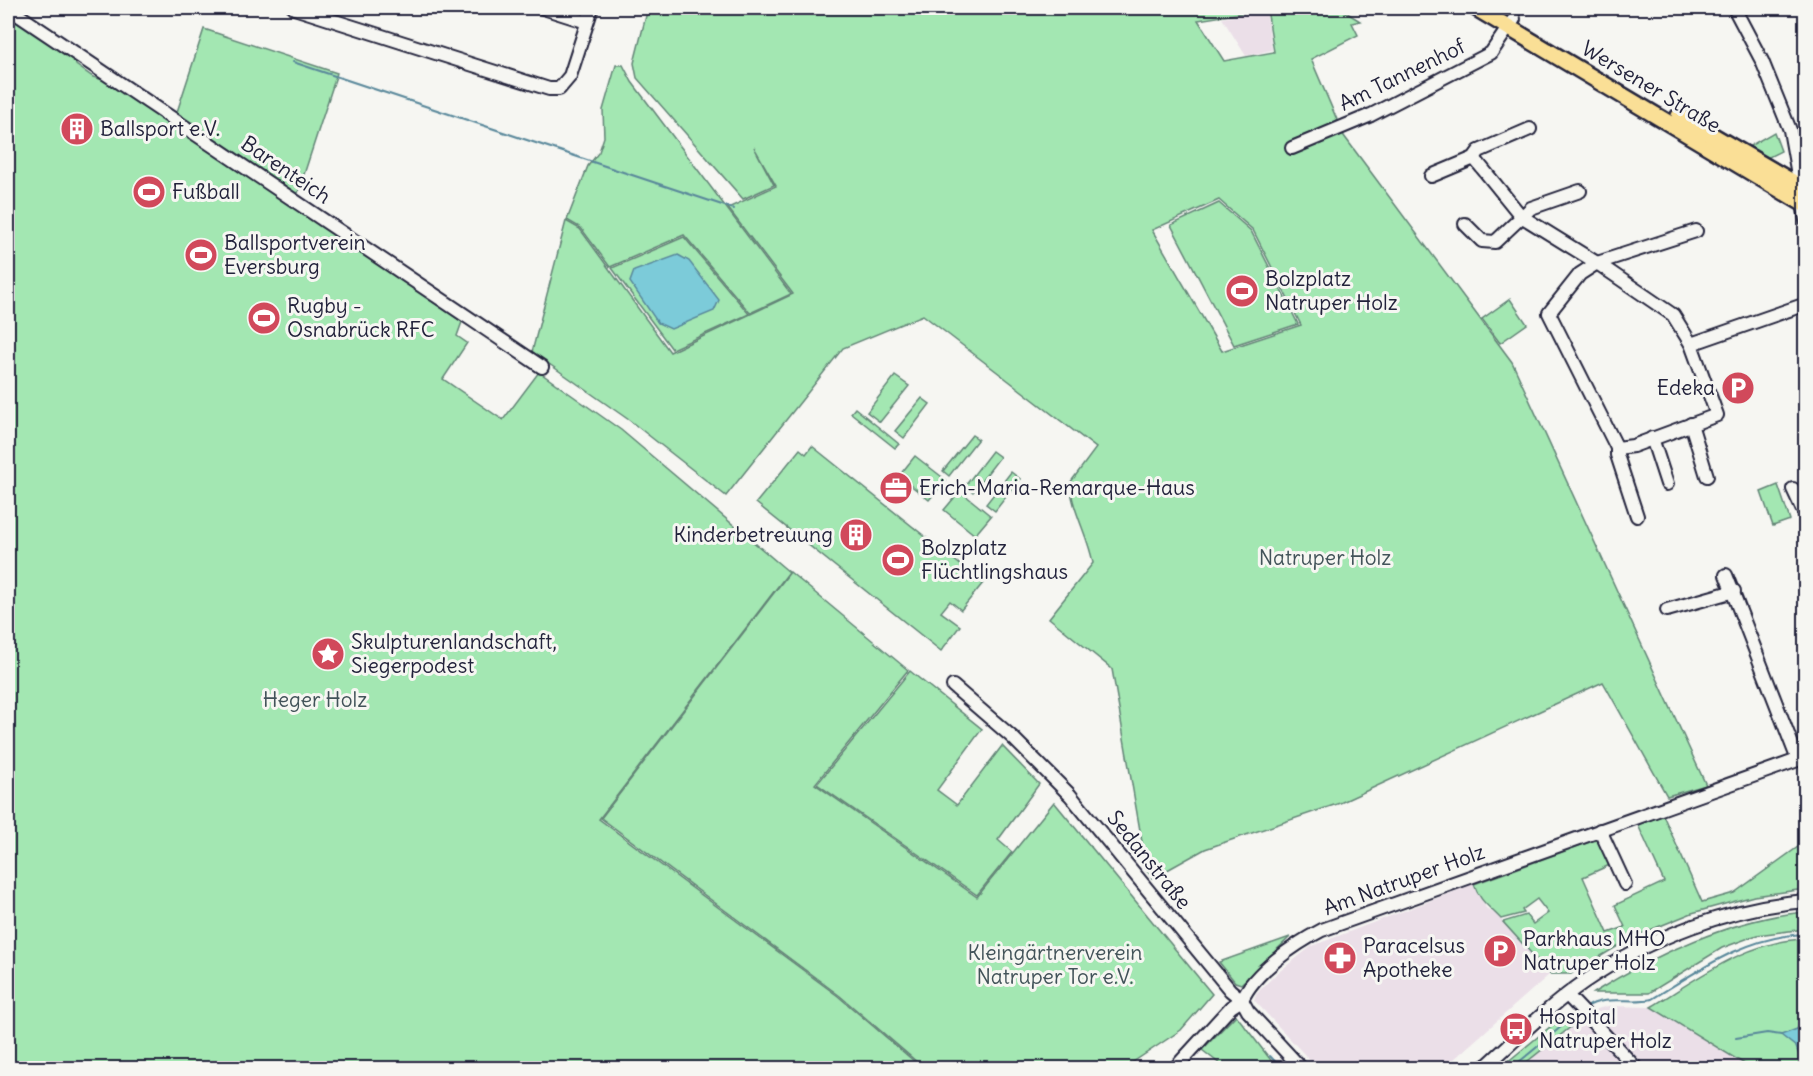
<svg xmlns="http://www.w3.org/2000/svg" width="1813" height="1076" font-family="Delius,sans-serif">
  <rect width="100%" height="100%" fill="#f6f6f2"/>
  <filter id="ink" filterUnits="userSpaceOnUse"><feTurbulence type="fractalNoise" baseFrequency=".0167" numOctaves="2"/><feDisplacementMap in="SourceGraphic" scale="12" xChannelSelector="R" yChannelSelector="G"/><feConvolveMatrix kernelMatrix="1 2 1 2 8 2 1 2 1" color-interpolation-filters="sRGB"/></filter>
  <g filter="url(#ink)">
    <g fill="#ebdfe8">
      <path d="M1266,10l6,40 -26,6 -24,-38z"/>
      <path d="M1474,884l12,24 11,7 53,59 -106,94h-127l-63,-68 2,-6 20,-20 36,-28z"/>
      <path d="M1805,939v129h-286l71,-57 18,-5 43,1 82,-50 53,-17z"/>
    </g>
    <g fill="#a3e7b2" stroke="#628476" stroke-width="1.5" fill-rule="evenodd">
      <path d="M648,8h691l21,13 -8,2 6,12 -47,24 33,77 168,226 194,423 -39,11 -64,-114 -263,121 -135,46 -52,29 -6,-7 -35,-202 -63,-51 44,-55c-5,-28 -21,-52 -23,-80l26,-35 -173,-133 -80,33 -117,148 -97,-76 -97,-68 34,-131 14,8 90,123 123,-58 -65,-86 48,-22 -22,-39 20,38 -31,14 -106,-121 -3,-15zM1267,9l7,43 -50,9 -26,-41zM1219,200l34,30 48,95 -79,26 -70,-121z"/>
      <path d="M8,11l67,45 1,9 17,12 17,5 352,240 -5,14 10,7 -24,36 60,41 36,-48 82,58 168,142 -190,247 239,177 84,72h-914z"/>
      <path d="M204,29l133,44 -40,123 -121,-81z"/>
      <path d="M616,65h7l9,17 159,212 -41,19 -66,-78 -74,32 -29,-39 -14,-8 21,-54 11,-14 5,-15 -1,-27z"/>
      <path d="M1774,132l7,19 -14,7 -19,-11z"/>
      <path d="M1219,203l32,28 47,93 -64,21 -63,-120z"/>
      <path d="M684,237l65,77 -77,35 -60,-81z"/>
      <path d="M1510,299l17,25 -27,19 -18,-24z"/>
      <path d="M895,376l14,10 -29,36 -13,-10z"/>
      <path d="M922,398l8,6 -26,34 -9,-7z"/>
      <path d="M855,408l44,36 -4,4 -44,-35z"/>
      <path d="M972,435l6,4 -29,37 -6,-5z"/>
      <path d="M812,446l171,137 -22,27 -11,-9 -9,11 19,14 -19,25 -185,-148 44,-54 6,5z"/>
      <path d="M992,451l8,6 -27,35 -8,-6z"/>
      <path d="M915,456l31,24 -17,20 -30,-24z"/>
      <path d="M1011,472l9,7 -25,32 -9,-7z"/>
      <path d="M1778,485l12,35 -17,6 -12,-34z"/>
      <path d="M960,491l31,25 -16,19 -31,-25z"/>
      <path d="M790,572l118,98 -93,114 162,113 77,-95 158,192 -31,36 -57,38h-200l-84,-72 -239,-178z"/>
      <path d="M910,671l72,58 -45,61 20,15 45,-59 37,38 -41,56 14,12 -35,43 -160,-111z"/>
      <path d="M1663,815l39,87 32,-9 71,-51v47l-51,7 -62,17 -59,24 -62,37h-21l-47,-52 23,-7 7,9 15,-11 -11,-14 -15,11 2,3 -23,6c-11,-12 -22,-18 -27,-35l127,-46 11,26 -29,13 25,56 17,-6 -10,-22 49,-23 -26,-57z"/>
      <path d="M1805,912v17l-48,6 -35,13 -73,45h-56c60,-38 141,-75 212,-81z"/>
      <path d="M1290,937l-49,47 -6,-2 -16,-20z"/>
      <path d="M1805,939v19l-4,2 5,8 -1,100h-54l-100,-61c49,-30 95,-66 154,-68z"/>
      <path d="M1236,1015l41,53h-52l-23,-18z"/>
      <path d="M1562,1017l15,5 -58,46h-19z"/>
    </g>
    <g fill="#7ccbd9" stroke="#58879a" stroke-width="1.5">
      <path d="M678,255l11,6 30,39 -5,11 -43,18 -13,-6 -28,-41 4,-11z"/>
      <path d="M1805,1020l1,48h-2l-8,-21 -15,-12 16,-6z"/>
    </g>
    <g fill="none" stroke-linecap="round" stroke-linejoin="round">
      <g stroke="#58879a" stroke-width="2">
        <path d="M293,62l441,147"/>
        <path d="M1585,1008c20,-14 45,-4 67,-9 49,-30 94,-63 154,-65"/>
        <path d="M1736,1038l31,-5 14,2"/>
        <path d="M1270,1056l11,12"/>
        <path d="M1511,1068c24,-18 44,-37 67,-55"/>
      </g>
      <g stroke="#22223b" stroke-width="16">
        <g id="minor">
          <path d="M8,8l534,359"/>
          <path d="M294,8l255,81h10l11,-13 22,-68"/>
          <path d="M543,8l44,14"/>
          <path d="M1734,8l28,53 28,69 16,90"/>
          <path d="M1292,148l79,-33 120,-62 23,-34"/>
          <path d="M1474,158l47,58 76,47 76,52 18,29 26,71 -84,31 -16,2"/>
          <path d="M1431,176l43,-18 5,-7 51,-22"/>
          <path d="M1465,224l17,17 13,1 36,-34 49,-17"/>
          <path d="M1691,344l115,-40"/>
          <path d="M1691,424l16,52"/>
          <path d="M1652,438l15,46"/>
          <path d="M1793,489l13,28"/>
          <path d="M1637,516l-20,-61v-7l-68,-135 31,-39 17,-11 99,-32"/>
          <path d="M1726,575l72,185"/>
          <path d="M1667,610l67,-19"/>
          <path d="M953,686l59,51 58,58 160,195 12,10 6,11 53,57"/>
          <path d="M1600,830l25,54"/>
          <path d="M1567,995l69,73"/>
          <path d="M1242,1000c12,-28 53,-56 80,-70l484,-173"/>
          <path d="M1175,1068l56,-61 11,-7"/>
          <path d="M1484,1068c32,-29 64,-61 100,-86 64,-44 145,-75 222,-81"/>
        </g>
      </g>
      <g stroke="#22223b" stroke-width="20">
        <g id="major">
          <path d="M1476,8l330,197"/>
          <path d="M1679,116l127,74"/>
        </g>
      </g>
      <use href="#minor" stroke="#f6f6f2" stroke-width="12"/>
      <use href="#major" stroke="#fadf96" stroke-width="15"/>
    </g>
  </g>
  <defs>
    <g id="building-disc" transform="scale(1.725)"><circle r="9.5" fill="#d1495b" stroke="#f6f6f2"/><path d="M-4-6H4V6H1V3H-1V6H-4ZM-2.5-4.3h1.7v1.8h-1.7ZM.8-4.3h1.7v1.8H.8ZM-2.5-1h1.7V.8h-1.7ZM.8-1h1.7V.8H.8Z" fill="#fff"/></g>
    <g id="stadium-disc" transform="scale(1.725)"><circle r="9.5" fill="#d1495b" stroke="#f6f6f2"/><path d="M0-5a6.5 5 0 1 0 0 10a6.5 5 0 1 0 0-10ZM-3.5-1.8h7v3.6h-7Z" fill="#fff"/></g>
    <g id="parking-disc" transform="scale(1.725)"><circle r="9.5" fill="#d1495b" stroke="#f6f6f2"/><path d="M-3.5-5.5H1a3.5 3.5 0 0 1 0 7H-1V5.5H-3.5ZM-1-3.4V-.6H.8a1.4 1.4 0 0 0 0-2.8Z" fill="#fff"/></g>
    <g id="office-disc" transform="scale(1.725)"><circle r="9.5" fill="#d1495b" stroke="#f6f6f2"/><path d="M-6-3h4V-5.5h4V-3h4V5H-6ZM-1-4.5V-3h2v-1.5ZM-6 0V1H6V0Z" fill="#fff"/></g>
    <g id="sight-disc" transform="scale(1.725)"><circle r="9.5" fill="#d1495b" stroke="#f6f6f2"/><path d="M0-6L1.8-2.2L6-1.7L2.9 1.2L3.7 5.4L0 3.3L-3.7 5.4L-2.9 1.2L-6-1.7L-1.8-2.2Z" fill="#fff"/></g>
    <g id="pharmacy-disc" transform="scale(1.725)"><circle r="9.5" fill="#d1495b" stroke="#f6f6f2"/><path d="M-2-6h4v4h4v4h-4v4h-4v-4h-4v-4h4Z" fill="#fff"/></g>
    <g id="bus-disc" transform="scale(1.725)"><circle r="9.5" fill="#d1495b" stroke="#f6f6f2"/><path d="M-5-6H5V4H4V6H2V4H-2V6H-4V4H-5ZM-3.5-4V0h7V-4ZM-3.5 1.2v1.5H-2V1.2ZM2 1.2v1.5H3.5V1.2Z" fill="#fff"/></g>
  </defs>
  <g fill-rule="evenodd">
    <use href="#building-disc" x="77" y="129"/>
    <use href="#stadium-disc" x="149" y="192"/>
    <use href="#stadium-disc" x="201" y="255"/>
    <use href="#stadium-disc" x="1242" y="291"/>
    <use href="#stadium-disc" x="264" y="318"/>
    <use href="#parking-disc" x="1738" y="388"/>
    <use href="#office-disc" x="896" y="488"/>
    <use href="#building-disc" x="856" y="535"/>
    <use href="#stadium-disc" x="898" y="560"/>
    <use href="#sight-disc" x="328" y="654"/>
    <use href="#parking-disc" x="1500" y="951"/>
    <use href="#pharmacy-disc" x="1340" y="958"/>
    <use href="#bus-disc" x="1516" y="1029"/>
  </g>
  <g text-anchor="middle" stroke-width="6" stroke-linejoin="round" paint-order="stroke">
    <g font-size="21" fill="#22223b" stroke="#f6f6f2">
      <text transform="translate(1402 75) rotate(-26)" y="7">Am Tannenhof</text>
      <text transform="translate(1651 87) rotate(31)" y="7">Wersener Straße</text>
      <text transform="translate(286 170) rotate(34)" y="7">Barenteich</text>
      <text transform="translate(1149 860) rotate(51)" y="7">Sedanstraße</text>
      <text transform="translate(1404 880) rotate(-20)" y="7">Am Natruper Holz</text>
    </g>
    <g font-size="21" fill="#22223b" stroke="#f6f6f2" text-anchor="start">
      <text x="100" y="136">Ballsport e.V.</text>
      <text x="172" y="199">Fußball</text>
      <text x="224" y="250">Ballsportverein<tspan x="224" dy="24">Eversburg</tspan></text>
      <text x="1265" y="286">Bolzplatz<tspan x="1265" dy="24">Natruper Holz</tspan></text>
      <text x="287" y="313">Rugby -<tspan x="287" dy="24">Osnabrück RFC</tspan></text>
      <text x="1715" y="395" text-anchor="end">Edeka</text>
      <text x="919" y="495">Erich-Maria-Remarque-Haus</text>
      <text x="833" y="542" text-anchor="end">Kinderbetreuung</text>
      <text x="921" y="555">Bolzplatz<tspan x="921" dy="24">Flüchtlingshaus</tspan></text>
      <text x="351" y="649">Skulpturenlandschaft,<tspan x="351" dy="24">Siegerpodest</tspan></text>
      <text x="1523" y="946">Parkhaus MHO<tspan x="1523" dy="24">Natruper Holz</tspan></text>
      <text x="1363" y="953">Paracelsus<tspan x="1363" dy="24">Apotheke</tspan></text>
      <text x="1539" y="1024">Hospital<tspan x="1539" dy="24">Natruper Holz</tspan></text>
    </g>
    <g font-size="21" fill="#425359" stroke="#f6f6f2">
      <text x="1325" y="565">Natruper Holz</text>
      <text x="315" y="707">Heger Holz</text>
      <text x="1055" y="960">Kleingärtnerverein<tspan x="1055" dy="24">Natruper Tor e.V.</tspan></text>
    </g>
  </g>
  <rect width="1813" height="1076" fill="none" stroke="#f6f6f2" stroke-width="30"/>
  <rect x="15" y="15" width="1783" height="1046" fill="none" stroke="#22223b" stroke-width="2" filter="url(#ink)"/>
</svg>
